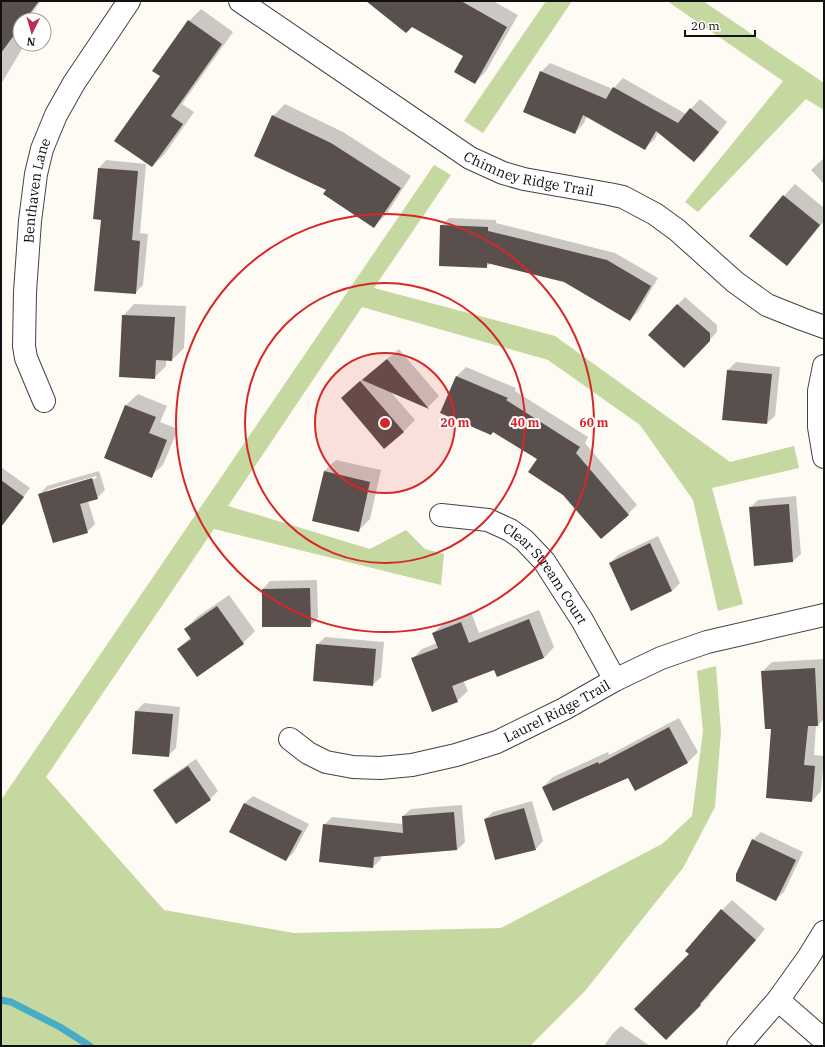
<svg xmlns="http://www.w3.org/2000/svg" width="825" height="1047" font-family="'IBM Plex Serif',serif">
  <rect width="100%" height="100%" fill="#fefaf4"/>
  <g fill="#c4d89f">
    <path d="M546,1h26l-89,132 -19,-12z"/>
    <path d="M667,1h36l121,82v27l-18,-11 -108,113 -13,-10 98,-121z"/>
    <path d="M434,165l17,10 -77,113 181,48 175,126 64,-16 5,22 -87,20 31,116 -25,7 -25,-111 -53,-75 -92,-65 -186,-53 -134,199 142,43 36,-19 19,19 19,5 -3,31 -227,-56 -168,248 118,133 130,23 207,-5 161,-84 30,-28 11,-85 -6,-60 19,-5 5,66 -6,75 -32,61 -98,123 -55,55h-529v-246z"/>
  </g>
  <g fill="#0003" fill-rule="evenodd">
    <path d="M1,1h40l-14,19h-7v24h5l-24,40z"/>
    <path d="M368,1h125l25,14 -32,56 -11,12 -10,-27z"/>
    <path d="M201,9l32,23 -51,72 12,8 -30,43 -12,11 9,-90 28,-55z"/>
    <path d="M550,63l63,26 10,-11 63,36 14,-15 27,23 -23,30 -10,9 -36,-29 -3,7 -10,9 -58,-32 -3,7 -9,10 -34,-61z"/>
    <path d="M285,104l58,28 68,44 -25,39 -12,11 -47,-37 -54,-73z"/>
    <path d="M824,158v26l-13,-14z"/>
    <path d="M106,160l40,4 -6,69 8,1 -5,51 -8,8 -33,-74 -3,-51z"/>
    <path d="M795,184l29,24v13l-26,32 -12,12 -2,-69z"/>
    <path d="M449,218l47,2v3l119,30 43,25 -20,34 -8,8 -65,-39 -74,-18 -5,4 -45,-41z"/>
    <path d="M685,297l32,28v7l-25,27 -42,-24z"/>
    <path d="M134,304l52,2 -2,42 -12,12h-6v6l-12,12 -31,-62z"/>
    <path d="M399,349l40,47 -11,11 -38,-16 25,29 -12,12 -61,-34 12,-12z"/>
    <path d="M736,362l44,5 -5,49 -8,7 -39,-53z"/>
    <path d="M466,367l50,21 -1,3 73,46 -3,6 52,62 -9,9 -27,24 -63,-79 -44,-28 -3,3 -50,-21 16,-37z"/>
    <path d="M138,394l29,12 -7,16 18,7 -15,36 -12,11 -25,-71z"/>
    <path d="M336,460l45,10 -11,49 -12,12 -34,-60z"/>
    <path d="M1,467l29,21 -22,30 -7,8z"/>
    <path d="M99,471l6,19 -8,8 -9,3 7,23 -8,8 -47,-38 7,-8zM96,476l1,2 -50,14v-2z"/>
    <path d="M796,496l5,58 -8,7 -43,-53 8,-8z"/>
    <path d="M658,536l22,47 -8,8 -41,18 -21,-46 8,-8z"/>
    <path d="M317,580l1,38 -8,8h-47v-37l7,-8z"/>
    <path d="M229,595l26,36 -12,12 -46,33 -19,-27 13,-12 -6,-8 12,-12z"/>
    <path d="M539,610l15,37 -10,11 -50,10 -31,12 5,11 -11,10 -45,-42 10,-10 15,-6 -4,-10 11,-10 27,-11 8,21z"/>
    <path d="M325,637l59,5 -3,35 -8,8 -56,-40z"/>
    <path d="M824,659v60l-6,6h-2l-2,30 10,1 -3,35 -9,10 -39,-74 -11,-55 10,-10z"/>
    <path d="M144,703l36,4 -4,41 -8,8 -32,-45z"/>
    <path d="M679,718l19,34 -10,10 -53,28 -7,-14 -85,11 10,-10 55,-25 1,3z"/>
    <path d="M196,759l22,32 -8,8 -34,24 -22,-33 8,-8z"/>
    <path d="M253,796l56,28 -15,28 -8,8 -56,-28 15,-29z"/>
    <path d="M532,801l11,40 -7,8 -40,10 -11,-40 8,-7z"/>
    <path d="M462,805l3,37 -8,8 -76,5v4l-8,8 -49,-42 8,-8 71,7v-8l8,-7z"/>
    <path d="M761,832l42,20 -19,40 -8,7 -23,-59z"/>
    <path d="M732,900l33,29 -56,65 1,1 -44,44 24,-85 -4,-3 36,-41z"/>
    <path d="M621,1026l29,20h-46l9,-13z"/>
  </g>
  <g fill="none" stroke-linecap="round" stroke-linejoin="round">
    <path stroke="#47adc6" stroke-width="7" d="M1,1000l10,2 49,25 30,19"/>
  </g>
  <g fill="#594f4d">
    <path d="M1,1h38l-14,19h-5v7l-19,26z"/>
    <path d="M366,1h95l46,26 -32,57 -21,-12 9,-16 -51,-29 -6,6z"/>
    <path d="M188,20l34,24 -51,72 12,8 -31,43 -38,-26 46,-65 -8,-5z"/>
    <path d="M540,71l66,28 7,-12 65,36 12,-15 29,24 -25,30 -38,-31 -11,19 -62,-35 -8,19 -52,-22z"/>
    <path d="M272,115l59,28 70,45 -27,40 -51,-34 3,-4 -72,-34z"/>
    <path d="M98,168l40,3 -6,69 8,1 -4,53 -42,-3 7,-71 -8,-1z"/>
    <path d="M783,195l37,30 -33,41 -38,-30z"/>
    <path d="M440,225l48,2v4l119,29 44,26 -21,35 -66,-39 -77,-19v5l-48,-2z"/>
    <path d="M677,304l33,29v8l-26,27 -36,-33z"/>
    <path d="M122,315l53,2 -3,44 -16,-1 -1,19 -36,-2z"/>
    <path d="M387,359l42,50 -67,-29z"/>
    <path d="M727,370l45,4 -5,50 -45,-4z"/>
    <path d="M456,376l52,22 -2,2 74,47 -4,6 53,62 -28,24 -38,-44 -35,-23 9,-13 -44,-27 -2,3 -51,-22z"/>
    <path d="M360,381l44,51 -20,17 -43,-51z"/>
    <path d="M125,405l31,12 -7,16 18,7 -15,38 -48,-20z"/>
    <path d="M324,471l46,11 -11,50 -47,-11z"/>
    <path d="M92,478l6,21 -18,5 8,29 -35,10 -15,-49z"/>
    <path d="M1,480l23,17 -23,30z"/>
    <path d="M789,504l4,58 -39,4 -5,-59z"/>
    <path d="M650,543l22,48 -41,20 -22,-48z"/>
    <path d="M310,588l1,39h-49v-38z"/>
    <path d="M217,606l27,38 -47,33 -20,-28 14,-10 -7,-10z"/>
    <path d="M529,619l15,39 -47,19 -3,-7 -42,16 6,16 -26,10 -21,-54 27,-10 -6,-15 29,-11 8,21z"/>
    <path d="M316,644l60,5 -3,37 -60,-5z"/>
    <path d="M815,668l3,58h-10l-4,39 11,1 -3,36 -46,-4 5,-69h-6l-4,-58z"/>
    <path d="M135,711l38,3 -4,43 -37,-3z"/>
    <path d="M669,727l19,36 -53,28 -7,-13 -75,33 -11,-24 56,-25 1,2z"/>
    <path d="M188,766l23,34 -35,24 -23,-34z"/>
    <path d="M244,803l58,28 -16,30 -57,-29z"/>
    <path d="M524,808l12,42 -41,10 -11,-41z"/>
    <path d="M454,812l3,38 -83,7 -1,11 -54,-6 4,-38 80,9 -1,-17z"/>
    <path d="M752,839l44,21 -20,41 -40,-20v-7z"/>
    <path d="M721,909l35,31 -56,64 1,1 -35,35 -32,-31 55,-55 -4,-3z"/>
  </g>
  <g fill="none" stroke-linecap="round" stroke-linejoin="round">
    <g stroke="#434343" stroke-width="24">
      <g id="minor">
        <path id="s1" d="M240,1l230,157 33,15 21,6 85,15 14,3 32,17 22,16 58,52 32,23 35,14 22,8"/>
        <path d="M824,366l-5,25v36l5,30"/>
        <path id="s2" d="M44,401l-18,-43 -2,-12 1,-54 5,-71 6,-47 6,-25 14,-34 18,-32 55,-82"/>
        <path id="s3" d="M441,515l47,5 22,10 14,10 20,21 38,59 33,60"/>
        <path id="s4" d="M290,739l18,14 18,9 27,5 27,1 32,-3 44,-10 41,-13 67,-33 51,-29 46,-22 46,-16 117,-27"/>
        <path d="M778,1000l46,40"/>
        <path d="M738,1046l40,-46 30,-42 16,-26"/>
      </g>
    </g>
    <use href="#minor" stroke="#fff" stroke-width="22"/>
  </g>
  <circle cx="385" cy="423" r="70" fill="#d62828" fill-opacity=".12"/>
  <g fill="none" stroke="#d62828" stroke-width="2">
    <circle cx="385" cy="423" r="70"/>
    <circle cx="385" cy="423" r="140"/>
    <circle cx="385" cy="423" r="209"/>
  </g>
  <g text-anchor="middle" stroke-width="4" stroke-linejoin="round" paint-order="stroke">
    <g font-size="14" fill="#101010" stroke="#fff">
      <text dy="5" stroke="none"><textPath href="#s1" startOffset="340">Chimney Ridge Trail</textPath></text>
      <text dy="5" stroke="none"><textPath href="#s2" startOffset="215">Benthaven Lane</textPath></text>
      <text dy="5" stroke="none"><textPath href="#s3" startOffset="128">Clear Stream Court</textPath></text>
      <text dy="5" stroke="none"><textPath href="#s4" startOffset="285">Laurel Ridge Trail</textPath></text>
    </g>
  </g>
  <circle cx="385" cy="423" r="6" fill="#d62828" stroke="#fff" stroke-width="2"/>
  <g font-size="12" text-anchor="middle" font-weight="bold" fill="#d62828" stroke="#fff" stroke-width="4" stroke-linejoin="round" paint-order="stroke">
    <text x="455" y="427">20 m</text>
    <text x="525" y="427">40 m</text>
    <text x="594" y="427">60 m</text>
  </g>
  <rect width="825" height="1047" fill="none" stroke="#101010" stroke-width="4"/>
  <g transform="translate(32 32) rotate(185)"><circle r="19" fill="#ffffff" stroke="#9f9f9f"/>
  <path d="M0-3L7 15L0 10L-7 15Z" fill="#ba2f51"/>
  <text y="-6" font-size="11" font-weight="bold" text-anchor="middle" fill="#101010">N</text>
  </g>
  <path d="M685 30v6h70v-6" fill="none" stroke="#101010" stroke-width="2"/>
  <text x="691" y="30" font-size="12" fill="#101010" stroke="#ffffff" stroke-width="3" paint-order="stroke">20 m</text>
</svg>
